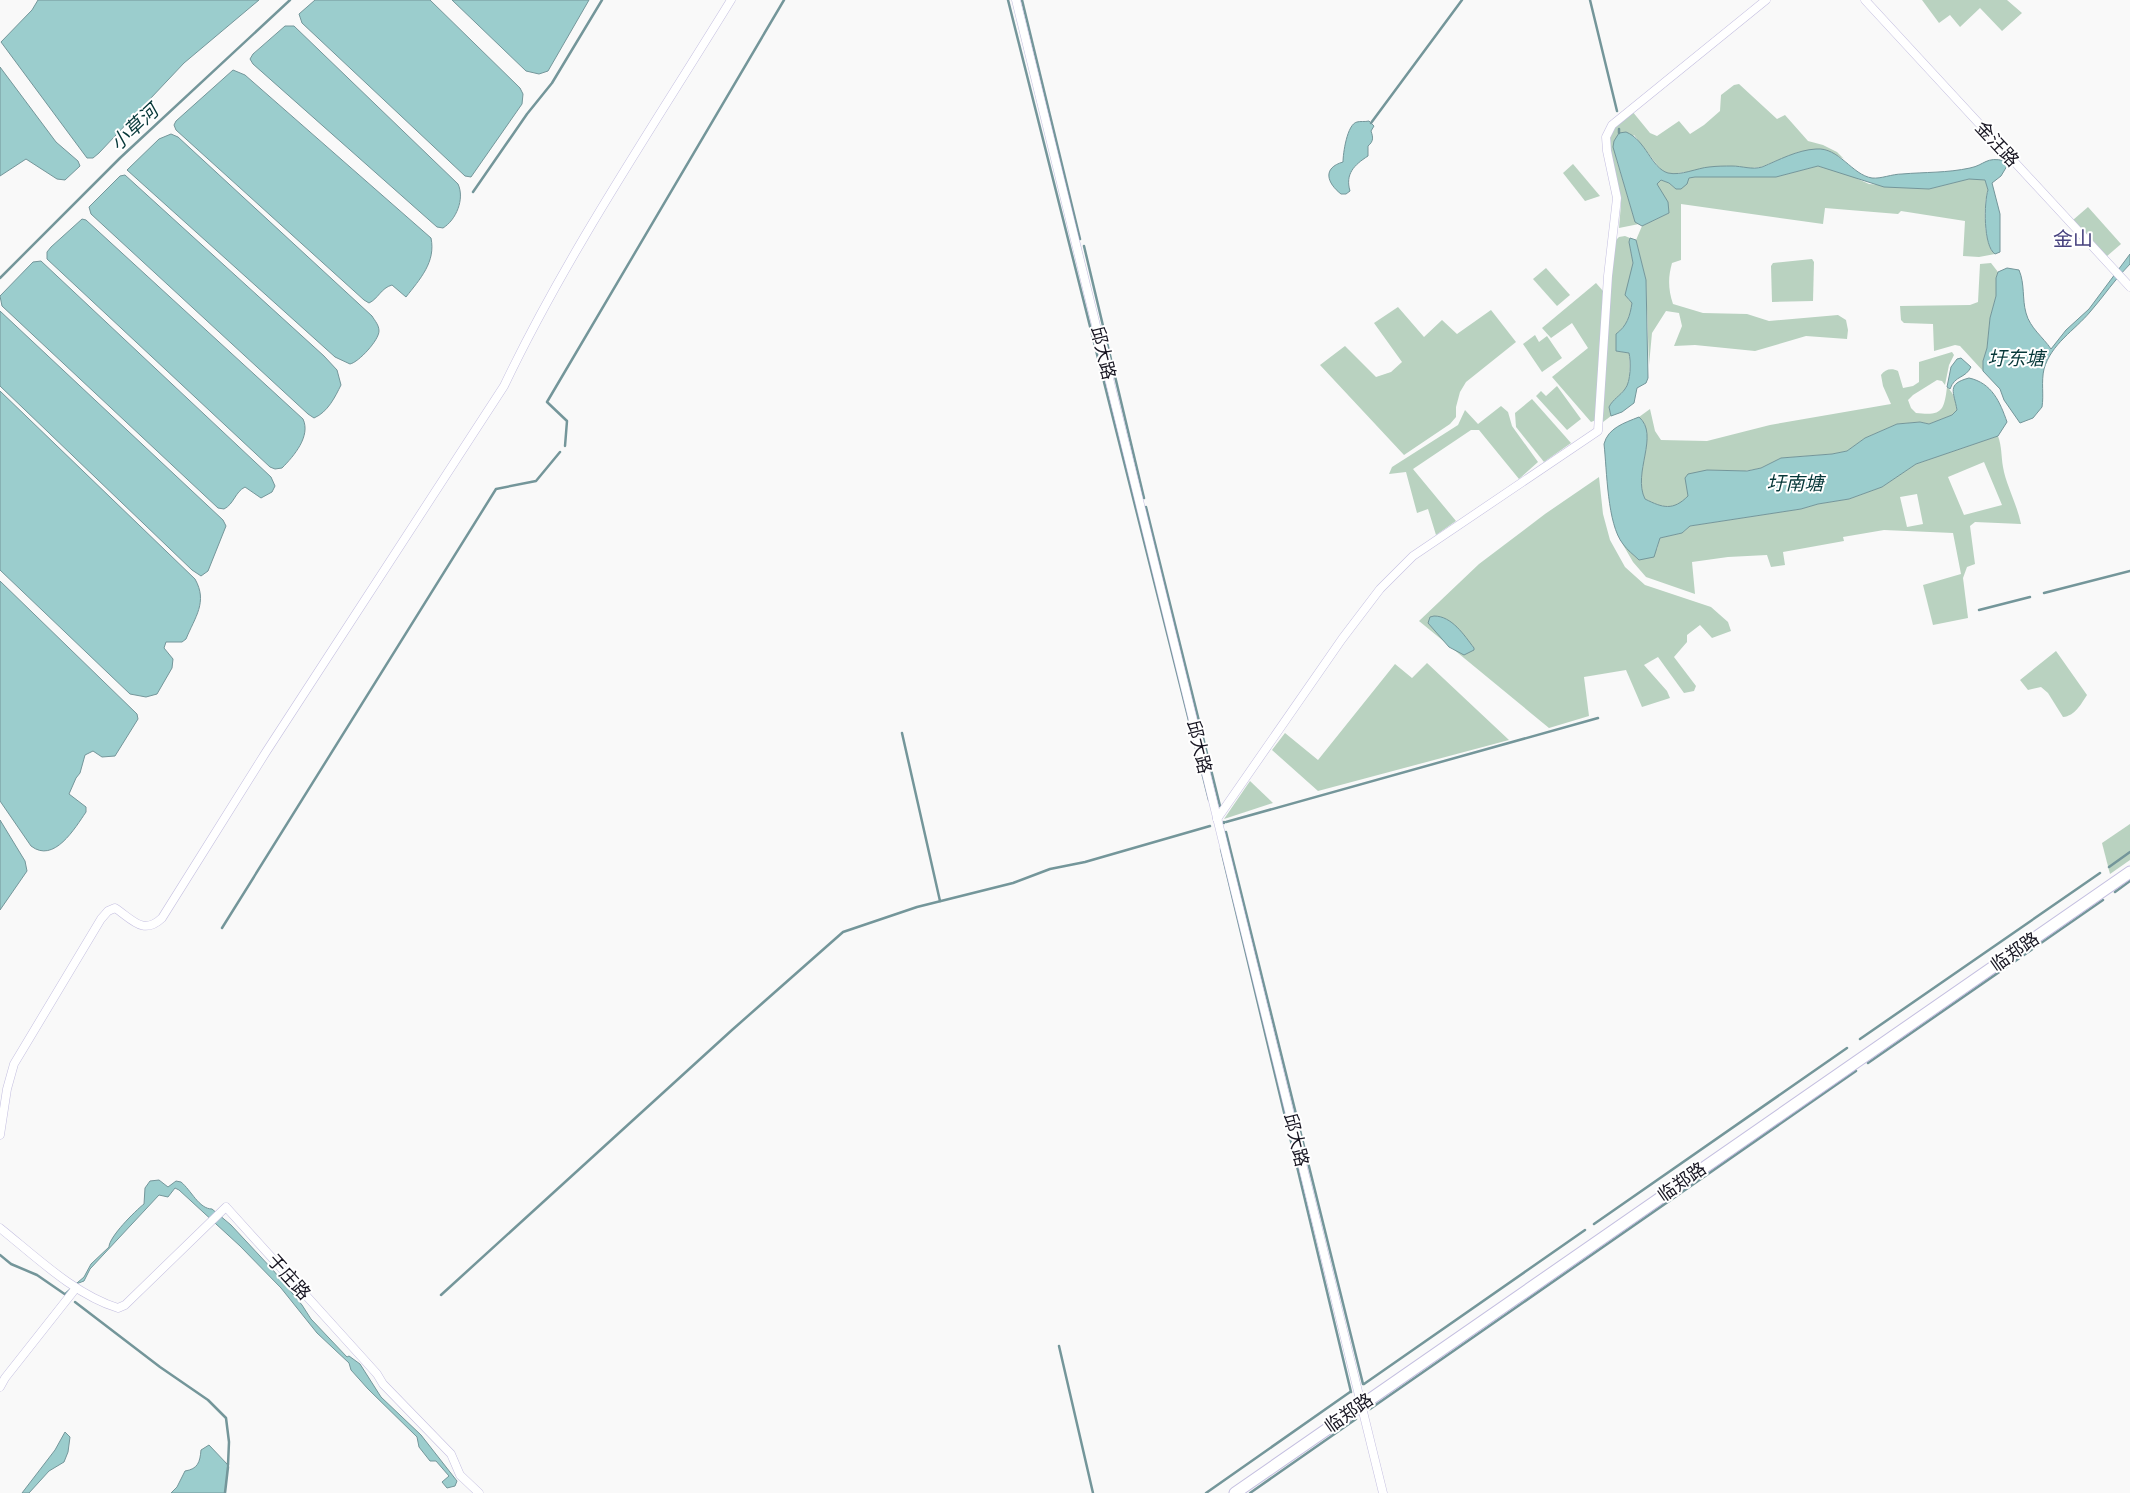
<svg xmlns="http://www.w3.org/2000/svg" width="2130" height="1493" font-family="'DM Sans','Noto Sans SC',sans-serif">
  <rect width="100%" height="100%" fill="#f9f9f9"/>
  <g fill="#b9d2c0" fill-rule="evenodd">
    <path d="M1922,0h85l15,13 -20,18 -22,-23 -20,19 -10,-12 -11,8z"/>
    <path d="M1739,84l38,35 8,-4 23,26 15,4 14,7 7,7 -18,-9 -28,2 -37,15 -10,1 -17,-2 -64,8 -9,-4 -27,-35 -18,23 19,64 4,2 -20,4 2,-24 -12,-63 3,-12 20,-18 18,22 7,3 22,-15 11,13 14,-9 16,-14 1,-16 13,-10z"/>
    <path d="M1573,164l27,32 -15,5 -22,-28z"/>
    <path d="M1818,166l29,8 22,10 60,5 40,-10 9,-1 7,2 3,10c-5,12 -5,56 7,64l-16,3 -16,-1 2,-35 -64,-10 -3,3 -73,-6 -2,16 -142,-20v56l-9,3c-4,14 -4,26 1,41l30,9 44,1 22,7 69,-6 8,5 2,10 -1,9 -41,-3 -51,15 -60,-6 -21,1 8,-20 -3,-13 -13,-2 -14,22 -3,32 -3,-85 -10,-40 6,-14 27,-13 -12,-29 4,-4 8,3 7,6 13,-11 6,-1h81z"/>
    <path d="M2088,207l33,37 -15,13 -33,-37z"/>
    <path d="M1625,236l5,2 -1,4 4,21 -5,36 4,4c-2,13 -5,23 -16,31v17l13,2c1,8 2,29 -4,36 -5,7 -12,10 -16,18l2,9 -8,6c-1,-60 4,-122 13,-182l3,-3z"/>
    <path d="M1812,259l2,3 -1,39 -41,1 -1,-36 2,-3z"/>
    <path d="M1991,263l7,9 -2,6v18l-6,22 -3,31 -4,12v10l-23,-25 -5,-1 -21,6 -1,-27 -29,-1 -3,-3 -1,-14 70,-1 8,-3 2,-38z"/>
    <path d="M1546,268l24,27 -13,11 -24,-27z"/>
    <path d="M1596,283l7,8 -7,129 -5,2 -39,-45 36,-29 -16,-25 -21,15 -9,-10z"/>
    <path d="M1398,307l26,30 18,-17 15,14 34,-24 25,32 -50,40 -6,10 -4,15v10l-6,7 -46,31 -84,-90 25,-19 31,31 15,-5 11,-10 -28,-39z"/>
    <path d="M1535,335l4,7 8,-6 15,22 -20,14 -19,-28z"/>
    <path d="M1952,352l2,3 -5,10 -4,20 -3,-4 -5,-1 -24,15 -5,5 3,8 5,5c26,3 28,-2 31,-26 7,6 9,15 10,24l-5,4 -23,9 -9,-2 -23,2 -32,14 -18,13 -15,3 -51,4 -20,10 -16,3 -38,-1c-20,28 -26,48 -62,29 -13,-26 15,-64 -6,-82l11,-8 5,22 6,9 46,1 63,-16 121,-21 -8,-18 -2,-11c4,-6 11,-7 17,-4l5,17 10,-2 6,-4v-20z"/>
    <path d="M1557,386l24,33 -14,11 -31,-34 5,-5 5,5z"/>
    <path d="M1532,399l39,44 -27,19 -28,-35 -1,-14z"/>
    <path d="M1501,406l7,6 4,14 26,36 -19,17 -40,-49h-8l-58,39 43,52 -20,14 -8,-26 -11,4 -11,-41 -17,2 3,-7 66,-42 7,-15 13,14z"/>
    <path d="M1998,436c4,11 3,20 5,31 3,18 14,37 18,57l-46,-2 -5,4 5,38 -8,3 -4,11 5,40 -35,7 -10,-40 38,-11 -8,-41 -69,-3 -41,7 1,4 -61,11 2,13 -14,2 -4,-12 -39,2 -36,5 3,32 -49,-17 -13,-15 -11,-19 17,17 18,-11 3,-11 22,-5 8,-7 111,-17 17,-5 31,-5 33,-12 34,-23zM1984,462l18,43 -38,10 -16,-38zM1917,494l6,30 -16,3 -7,-30z"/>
    <path d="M1599,477l4,37 7,26 15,27 20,18 66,22 17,15 3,9 -19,7 -12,-13 -13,10v7l-13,15 22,29 -2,5 -10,2 -26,-36 -14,8 23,26 3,7 -28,9 -16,-37 -42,7 5,39 -40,12 -130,-107 60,-57 66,-50z"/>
    <path d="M2056,651l31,44c-6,9 -12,21 -24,22l-15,-24 -7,-6 -13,3 -8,-10z"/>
    <path d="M1427,663l82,77 -191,51 -46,-41 13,-17 33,27 77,-96 17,14z"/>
    <path d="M1250,781l23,22 -49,16z"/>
    <path d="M2130,824v36l-20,14 -8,-31z"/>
  </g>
  <g fill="#9bcdcd" stroke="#74969a">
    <path d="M38,0h221l-75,63 -85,90 -6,5h-6l-86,-116 31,-32z"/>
    <path d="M315,0h115l90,88 3,6 -1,10 -51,73 -6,-1 -163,-153 -3,-9z"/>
    <path d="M452,0h137l-41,71 -9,3 -13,-3z"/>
    <path d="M285,26h9l164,158c7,15 -2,36 -15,44l-6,-1 -184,-163 -3,-5 3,-5z"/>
    <path d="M0,67l56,75 22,19 2,5 -15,14 -8,-1 -31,-20 -26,17z"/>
    <path d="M233,70l12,5 186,163c5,24 -11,41 -25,59l-14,-12c-11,3 -14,14 -23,18l-5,-3 -188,-170 -2,-5 2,-4z"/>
    <path d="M1369,121l5,5 -3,5c2,6 3,10 -3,15v10c-14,9 -23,18 -18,35l-4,3h-5c-14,-11 -19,-26 2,-32 0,-8 4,-38 14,-40 3,-1 8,0 12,-1z"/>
    <path d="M1626,132c20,8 25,36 42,41 13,3 29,-5 41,-6 8,-1 16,-1 23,-1 10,0 20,4 30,1 17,-7 35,-17 54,-18 23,-2 36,26 56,29 9,1 20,-4 30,-4 23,-2 45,-1 68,-6 15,-3 16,-12 35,-7l2,5 -6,10 -9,7 8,31v38l-5,2c-12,-8 -11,-52 -7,-64l-3,-10 -16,-1 -40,10 -45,-2 -66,-21 -42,11h-81l-6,1 -2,6 -6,5h-5l-7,-6 -8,-3 -4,4 11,18 1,11 -27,13 -7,-4 -22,-75 1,-6 5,-8z"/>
    <path d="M171,134l7,3 194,179c3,5 7,9 7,15 0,9 -20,31 -29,33l-15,-7 -208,-187 32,-31z"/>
    <path d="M125,175l199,181 13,14 4,15c-6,12 -13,27 -27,33l-6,-4 -217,-200 -2,-7 31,-31z"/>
    <path d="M82,219l4,1 217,199c8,17 -9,37 -21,49l-7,1 -5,-2 -223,-208v-7l4,-5z"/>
    <path d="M1630,238l6,2 10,40 2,98 -2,5 -9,5 -3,15 -12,9 -11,4 -2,-9c4,-8 11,-11 16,-18 6,-7 6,-28 4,-36l-13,-2v-17c11,-8 14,-18 16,-31l-7,-8 8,-32 -4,-21z"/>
    <path d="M2130,254v10c-15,15 -26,32 -40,48 -15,18 -39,32 -46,57 -3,13 0,26 -2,38l-9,11 -13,5 -16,-23 -4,-11 -17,-18v-10l4,-13 3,-30 6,-22v-18l2,-6 9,-4 12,2c6,14 3,29 7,43 4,15 17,24 25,36l15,-19 23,-21z"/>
    <path d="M41,261l230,216 4,9 -3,6 -11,6 -16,-11c-10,5 -11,17 -21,22l-6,-1 -216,-202 -2,-10 33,-34z"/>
    <path d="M0,311l223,209 3,6 -18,45 -7,5 -9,-6 -192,-184z"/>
    <path d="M1961,358l10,9c-6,12 -16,8 -21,22l-3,-2 4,-20 6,-8z"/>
    <path d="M1969,378c23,5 31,24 38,44l-9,14 -82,28 -34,23 -33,12 -31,5 -17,5 -111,17 -8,7 -22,5 -6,19 -15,3c-5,-5 -12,-10 -16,-16 -16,-20 -16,-74 -19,-100 4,-16 20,-21 35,-27 21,18 -7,56 6,82 18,9 28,12 43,-3l-3,-18 3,-4 19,-4 40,1 14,-3 20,-10 51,-4 15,-3 18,-13 32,-14 23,-2 9,2 23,-9 5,-5c-3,-18 -11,-26 12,-32z"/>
    <path d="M0,391l195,188c13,23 0,38 -9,60l-4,3h-16l-2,6 9,11 -1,9 -15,26 -11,3 -16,-3 -130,-124z"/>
    <path d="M0,581l137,133 1,5 -23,37 -13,1 -9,-6 -8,4 -5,18 -4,5 -7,16 17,13v5c-11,16 -32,52 -55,34l-31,-45z"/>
    <path d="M1434,616c18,0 30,19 40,32v2l-10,5 -15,-8 -21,-24 2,-6z"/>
    <path d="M0,820l25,41 2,10 -27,39z"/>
    <path d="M159,1180l9,7 8,-6 5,1c10,8 18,27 31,27l19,16 42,45 29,35 9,14 36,38 2,-1 11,8 21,33 40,38 36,46 -2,5 -8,2 -5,-6 7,-6 -13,-15h-6l-11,-14 -2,-10 -49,-48 -17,-19 -2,-7 -32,-30 -36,-45 -41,-42 -61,-56 -4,-2 -7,9 -9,-2 -69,74 -6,12 -8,3 -10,11 -2,-1 20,-17 7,-13 18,-17c0,-10 26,-36 35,-43l1,-16 5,-7z"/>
    <path d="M65,1432l5,5 -2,15 -4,10 -15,9 -20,22h-7l33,-43z"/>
    <path d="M209,1445l19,20 -3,28h-54l6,-6 8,-16c13,-2 15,-9 16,-21z"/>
  </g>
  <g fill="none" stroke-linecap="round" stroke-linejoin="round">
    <g stroke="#74969a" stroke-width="2.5">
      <path d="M1008,0l201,800"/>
      <path d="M1022,0l58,239"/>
      <path d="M1590,0l27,111"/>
      <path d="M1371,123l91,-123"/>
      <path d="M1619,129v4"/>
      <path d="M473,192l54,-78 25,-31 50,-83"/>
      <path d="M1084,246l60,252"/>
      <path d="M0,278l120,-120 170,-158"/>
      <path d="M565,446l2,-25 -20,-19 237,-402"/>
      <path d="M1146,507l74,299"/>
      <path d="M2044,593l86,-22"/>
      <path d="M1979,610l51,-13"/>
      <path d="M902,733l38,168"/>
      <path d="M1224,822v1"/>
      <path d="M1226,822l372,-104"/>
      <path d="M1226,832l137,552"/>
      <path d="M1221,849l130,543"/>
      <path d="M2109,867l21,-15"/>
      <path d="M2115,892l15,-11"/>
      <path d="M222,928l274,-439 40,-8 24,-29"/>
      <path d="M1860,1039l240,-166"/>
      <path d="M1868,1063l235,-163"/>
      <path d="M1594,1224l253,-176"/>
      <path d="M0,1255l11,9 26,11 29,20"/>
      <path d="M441,1295l291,-265 111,-98 74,-25 96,-24 37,-14 35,-7 125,-36"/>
      <path d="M75,1302l85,65 48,33 18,18 3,24 -1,23"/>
      <path d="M1059,1346l34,147"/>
      <path d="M1364,1384l221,-154"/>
      <path d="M1370,1409l486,-338"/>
      <path d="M225,1493l3,-26"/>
      <path d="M1206,1493l144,-101"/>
      <path d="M1250,1493l106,-74"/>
    </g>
    <g stroke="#c4bfe0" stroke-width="9">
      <g id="minor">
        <path d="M1016,0l367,1493"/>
        <path d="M1865,0l265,287"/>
        <path d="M1217,819l125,-180 38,-50 33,-33 185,-125 10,-155 9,-78 -10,-47 -1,-14 6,-12 154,-125"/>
        <path d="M0,1135l7,-46 7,-25 87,-145 7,-8 7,-3c17,11 28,28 47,10l104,-166 238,-366c64,-134 149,-259 227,-386"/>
        <path d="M0,1228c35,28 75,67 118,80l7,-3 101,-98 151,167 6,10 68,70 9,21 19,18"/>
        <path d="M0,1387l5,-9 71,-90"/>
      </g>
    </g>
    <g stroke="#c4bfe0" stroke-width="13">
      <path id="secondary" d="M1235,1493l895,-621"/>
    </g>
    <use href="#minor" stroke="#fff" stroke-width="8"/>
    <use href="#secondary" stroke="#fff" stroke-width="11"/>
  </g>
  <g text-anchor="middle" stroke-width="4" stroke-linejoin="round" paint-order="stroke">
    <g font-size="18" fill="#181622" stroke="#fff">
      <text transform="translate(1997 144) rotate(47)" y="6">金汪路</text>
      <text transform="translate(1103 353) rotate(76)" y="6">邱大路</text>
      <text transform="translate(1199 747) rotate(76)" y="6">邱大路</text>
      <text transform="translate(2015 952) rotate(-35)" y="6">临郑路</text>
      <text transform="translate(1296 1140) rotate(76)" y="6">邱大路</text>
      <text transform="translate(1682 1182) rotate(-35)" y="6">临郑路</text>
      <text transform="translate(289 1277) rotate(48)" y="6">于庄路</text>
      <text transform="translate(1349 1413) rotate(-35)" y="6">临郑路</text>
    </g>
    <g font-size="19" font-style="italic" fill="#063738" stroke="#fff">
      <text transform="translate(134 127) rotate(-43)" y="7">小草河</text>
      <text x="2016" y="365">圩东塘</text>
      <text x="1795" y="490">圩南塘</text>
    </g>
    <g font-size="20" fill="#46417e" stroke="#fff">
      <text x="2073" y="246">金山</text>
    </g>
  </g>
</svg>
